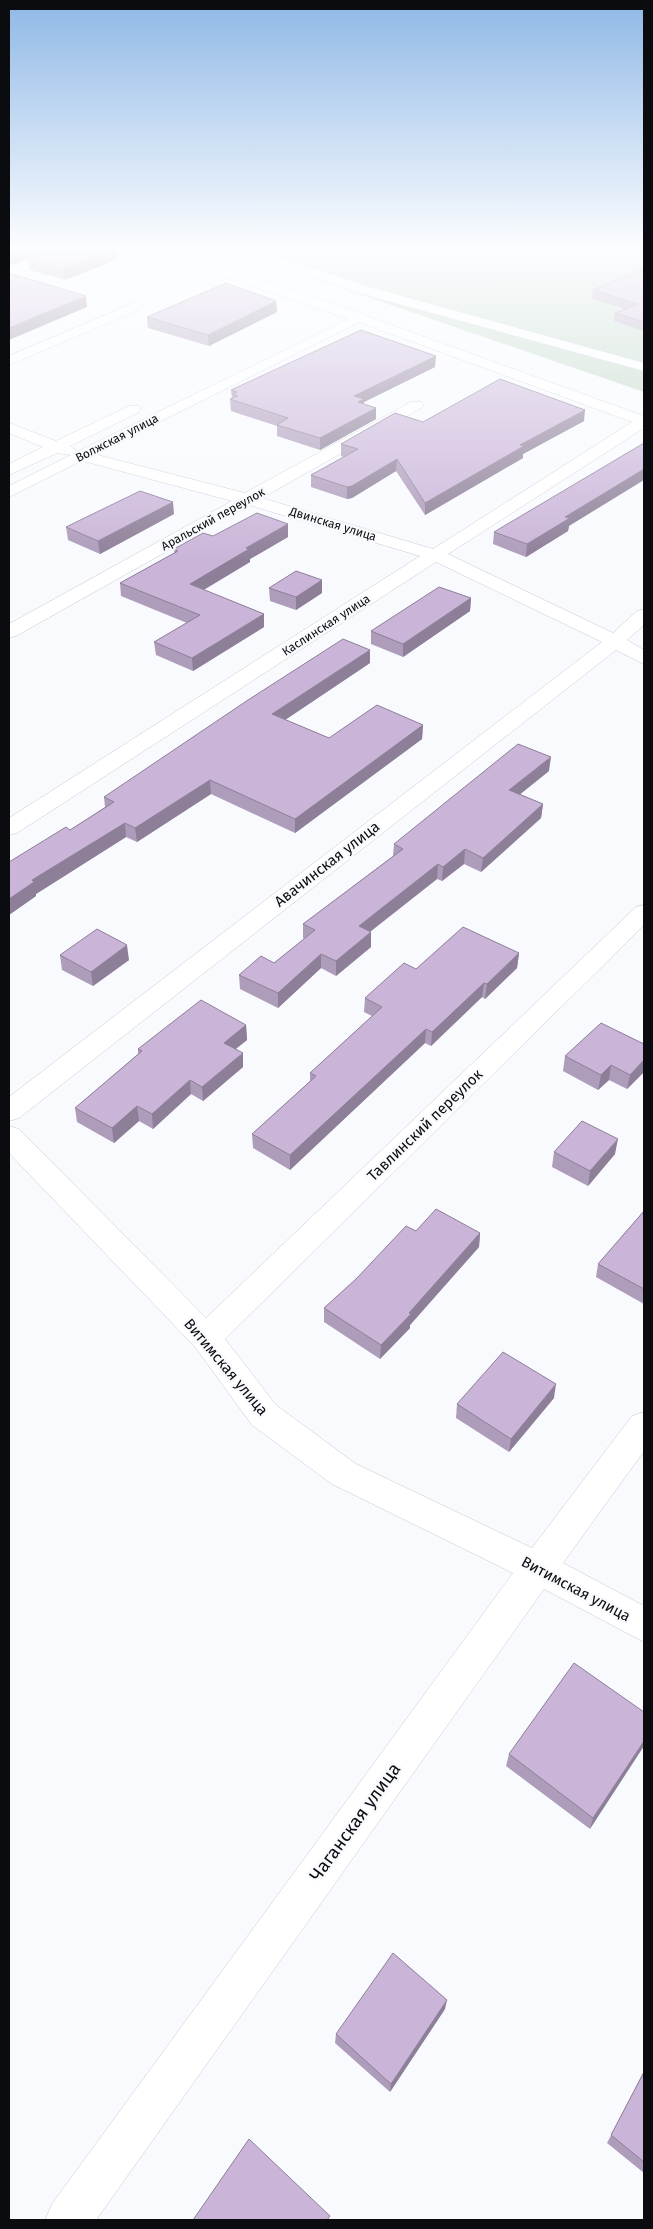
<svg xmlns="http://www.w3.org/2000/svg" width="653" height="2229" font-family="'Fira Sans',sans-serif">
  <rect width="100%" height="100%" fill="#f9fafe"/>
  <path fill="#c1d7c5" d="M231,250h413v142z"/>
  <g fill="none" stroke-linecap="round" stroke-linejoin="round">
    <g stroke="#c5c9d1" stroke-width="1">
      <g id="minor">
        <path d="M56,250h17l-2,3 -62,23v-8z"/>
        <path d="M239,250h18l112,37 275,76v8l-285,-78 -118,-40z"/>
        <path d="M136,302l7,4 -2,3 -132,56v-9z"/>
        <path d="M361,314l283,102v12l-196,126 165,79 24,-22 7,-2v16l-17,15 17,10v14l-28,-14 -597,468 -10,3v-24l593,-455 -166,-80 -419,271 -8,2v-17l411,-262 -171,-51 -233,131 -7,2v-14l223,-123 -156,-42 -2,-3 2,-3 6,-2 163,42 166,-91h10l3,3 -3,3 -159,90 171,51 199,-127 -276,-101 -2,-3 2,-3z"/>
        <path d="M644,905v20l-419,414 51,66 80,59 176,84 100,-132 12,-4v39l-81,112 81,43v36l-100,-53 -448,631h-51l7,-16 461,-631 -181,-89 -80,-59 -57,-78 -186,-194v-27l10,3 187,189 430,-411z"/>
      </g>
    </g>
    <g stroke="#c5c9d1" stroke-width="1">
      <path id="tertiary" d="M152,250h18l196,65 2,3 -359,179v-11l62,-31 -14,-2 -48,22v-11l34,-17 -34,-14v-10l47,18 73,-35h10l3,3 -3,3 -69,34 6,5 -2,2 275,-134 -195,-66z"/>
    </g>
    <use href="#minor" fill="#fff" fill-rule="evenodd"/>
    <use href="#tertiary" fill="#fff" fill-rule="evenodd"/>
  </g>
  <g fill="#ae9cbb">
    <path d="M9,250h43l-41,15 -2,-1z"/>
    <path d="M28,259h90l-53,21 -35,-10z"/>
    <path d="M644,269v62l-30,-10 1,-8 10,-4 -33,-10 1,-9z"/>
    <path d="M276,301l1,11 -68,34 -61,-18 -1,-11z"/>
    <path d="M435,367l-71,35v2l12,15 -56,31 -43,-14v-10l-46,-15 -1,-12h2l-1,-9z"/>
    <path d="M584,421l-61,33v4l-98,57 -29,-44 -44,27 -5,1 -36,-12v-12l33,-18 -3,-1v-12l82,-22z"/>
    <path d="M174,514l-74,40 -32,-14 -2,-13z"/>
    <path d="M288,524v13l-38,22v3l-46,28 60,24v13l-71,44 -37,-16 -2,-13 33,-19 -66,-27 -1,-13 54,-30v-4l39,-13z"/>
    <path d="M569,526l-1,5 -42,26 -33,-13 1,-12z"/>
    <path d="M322,580v13l-26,17 -26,-9 -1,-13z"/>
    <path d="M471,598l-1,13 -67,46 -32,-13v-13z"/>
    <path d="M370,663l-85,57 44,18 94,-13 -1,14 -127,94 -84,-39 -74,48 -11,-5 -90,57v2l-27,19 61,-85 35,-23 -1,-10z"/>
    <path d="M549,771l-29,23 23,10 -2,14 -60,54 -17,-8 -22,17 -5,-2 -67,53 1,15 -35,29 -15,-8 -43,40 -38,-19 -1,-14 35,-12 30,-24 -1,-1v-14l90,-68 1,-12z"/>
    <path d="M519,953l-2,15 -32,31 -3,-2 -51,49 -6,-3 -135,127 -37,-22 -1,-14 58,-53v-8l62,-57 -8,-4 1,-14 51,-29z"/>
    <path d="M60,955l69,5 -36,26 -31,-16z"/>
    <path d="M246,1025l1,15 -11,9 7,18 -40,34 -12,-7 -38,35 -14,-8 -25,22 -37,-21 -2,-14 63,-54v-5z"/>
    <path d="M644,1044v28l-17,17 -18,-9 -11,10 -35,-19 2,-15z"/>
    <path d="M554,1152l61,2 -27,32 -36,-19z"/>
    <path d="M644,1211v93l-48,-27 2,-13z"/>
    <path d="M416,1231l64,2 -1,14 -69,78v3l-30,31 -56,-37v-14z"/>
    <path d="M554,1398l-45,54 -53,-34 1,-14z"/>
    <path d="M644,1712l-54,117 -84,-63 3,-12z"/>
    <path d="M445,2009l-55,83 -55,-49 1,-9z"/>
    <path d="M644,2071v102l-37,-30z"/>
  </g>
  <g fill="#8d7f98">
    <path d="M21,250h31l-41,15 -1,-11z"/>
    <path d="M111,250h6l1,9 -53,21 -2,-11z"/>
    <path d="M86,296l1,11 -78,33v-12z"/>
    <path d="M276,301l1,11 -68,34 -1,-11z"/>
    <path d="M436,356l-1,11 -71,35v8l-10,-14z"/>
    <path d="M376,408v11l-56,31v-12z"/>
    <path d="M585,410l-1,11 -61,33v4l-98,57v-12l95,-58z"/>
    <path d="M397,459l-1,12 -44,27 -5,1v-12z"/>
    <path d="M644,469v11l-75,46 -1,5 -42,26 1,-13 38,-27z"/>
    <path d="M173,502l1,12 -74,40 -2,-13z"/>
    <path d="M288,524v13l-38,22v3l-59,35 -1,-13 56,-36z"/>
    <path d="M322,580v13l-26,17v-13z"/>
    <path d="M471,598l-1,13 -67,46v-13z"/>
    <path d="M264,614v13l-71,44 -1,-13z"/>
    <path d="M370,650v13l-97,65 -1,-14z"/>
    <path d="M423,725l-1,14 -127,94v-14z"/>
    <path d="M551,757l-2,14 -41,33 1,-14z"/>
    <path d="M210,780l1,14 -74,48 -2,-14z"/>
    <path d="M543,804l-2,14 -60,54 2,-14z"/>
    <path d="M125,823l1,14 -90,57v2l-27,19v-16l23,-19z"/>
    <path d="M465,849l-1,15 -22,17 1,-14z"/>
    <path d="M438,864l-1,15 -79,62 1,-15z"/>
    <path d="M371,932v15l-35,29v-15z"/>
    <path d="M127,945l2,15 -36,26 -2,-14z"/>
    <path d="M519,953l-2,15 -32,31 2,-15z"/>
    <path d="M321,954v14l-43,40v-15z"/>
    <path d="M484,983l-2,14 -51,49 1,-14z"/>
    <path d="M246,1025l1,15 -22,17 -1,-14z"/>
    <path d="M426,1029l-1,14 -135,127v-15z"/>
    <path d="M243,1053v14l-40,34 -1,-14z"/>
    <path d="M644,1060v12l-17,17 3,-14z"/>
    <path d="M611,1065l-2,15 -11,10 3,-15z"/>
    <path d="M190,1080l1,14 -38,35 -1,-15z"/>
    <path d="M137,1106l2,15 -25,22 -2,-15z"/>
    <path d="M618,1139l-3,15 -27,32 2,-15z"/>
    <path d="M480,1233l-1,14 -69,78v3l-30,31 1,-14z"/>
    <path d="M556,1384l-2,14 -45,54 2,-13z"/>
    <path d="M644,1741v5l-54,83 3,-11z"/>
    <path d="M447,2000l-2,9 -55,83 1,-8z"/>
  </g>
  <g fill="#cab5d9" stroke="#8d7f98">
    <path d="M9,250h12l-11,4 -1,-1z"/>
    <path d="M54,250h57l-48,19 -35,-10z"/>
    <path d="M644,269v53l-29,-9 23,-9 -45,-14z"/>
    <path d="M12,274l74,22 -77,32v-53z"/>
    <path d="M226,283l50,18 -68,34 -61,-18z"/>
    <path d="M361,330l75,26 -82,40 10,3 -6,3 18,6 -56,30 -43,-13 11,-7 -58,-19 8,-3 -5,-2 4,-2 -6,-2z"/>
    <path d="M500,379l85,31 -65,35 4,1 -99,57 -28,-44 -45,27 -5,1 -36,-12 47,-26 -17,-5 54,-31 28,9z"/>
    <path d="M644,443v26l-79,48 5,1 -43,26 -33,-12z"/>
    <path d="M140,491l33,11 -75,39 -32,-14z"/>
    <path d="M257,513l31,11 -42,24 3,1 -59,35 74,30 -72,44 -38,-16 46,-27 -80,-32 58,-32 -4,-2 29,-16 10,3z"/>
    <path d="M296,571l26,9 -26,17 -27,-9z"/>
    <path d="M439,587l32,11 -68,46 -32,-13z"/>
    <path d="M343,639l27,11 -98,64 57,24 48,-33 46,20 -128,94 -85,-39 -75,48 -10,-5 -93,57 2,2 -25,17v-37l57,-35 4,3 44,-28 -10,-5 144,-97z"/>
    <path d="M518,744l33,13 -42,33 34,14 -60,54 -18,-9 -22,18 -5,-3 -79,62 12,6 -35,29 -15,-7 -43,39 -39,-18 22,-19 13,7 41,-33 -12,-6 100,-75 -9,-5z"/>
    <path d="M463,927l56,26 -32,31 -3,-1 -52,49 -6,-3 -136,126 -38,-21 64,-58 -6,-3 72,-66 -17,-9 39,-35 12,6z"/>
    <path d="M97,929l30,16 -36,27 -31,-17z"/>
    <path d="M201,1000l45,25 -22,18 19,10 -41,34 -12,-7 -38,34 -15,-8 -25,22 -37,-20 67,-57 -4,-2z"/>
    <path d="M601,1023l43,21v16l-14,15 -19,-10 -10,10 -36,-19z"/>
    <path d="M582,1121l36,18 -28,32 -36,-19z"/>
    <path d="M436,1209l44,24 -71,80 2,1 -30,31 -57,-37 32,-29 50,-53 10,5z"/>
    <path d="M644,1211v78l-46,-25z"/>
    <path d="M503,1352l53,32 -45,55 -54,-35z"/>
    <path d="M574,1663l70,49v29l-51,77 -84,-64z"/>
    <path d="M393,1953l54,47 -56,84 -55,-50z"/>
    <path d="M644,2072v90l-33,-27z"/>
    <path d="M249,2139l81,77 -3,4h-134z"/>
  </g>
  <linearGradient id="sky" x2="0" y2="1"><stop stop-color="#8fb8e6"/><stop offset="0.44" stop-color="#fcfdff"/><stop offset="1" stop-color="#fcfdff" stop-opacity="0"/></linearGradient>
  <rect width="653" height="562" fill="url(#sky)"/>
  <g text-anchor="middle" stroke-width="5" stroke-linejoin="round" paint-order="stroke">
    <g font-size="12" fill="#0b0c0f" stroke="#f9fafe">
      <text transform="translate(117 438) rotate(-27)" y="4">Волжская улица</text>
      <text transform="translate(213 519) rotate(-29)" y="4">Аральский переулок</text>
      <text transform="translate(333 524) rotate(17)" y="4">Двинская улица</text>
      <text transform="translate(326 625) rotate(-33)" y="4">Каслинская улица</text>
    </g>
    <g font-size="15" fill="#0b0c0f" stroke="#f9fafe">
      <text transform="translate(327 864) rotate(-38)" y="5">Авачинская улица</text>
      <text transform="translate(425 1125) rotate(-44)" y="5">Тавлинский переулок</text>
      <text transform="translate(226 1367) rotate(50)" y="5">Витимская улица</text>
      <text transform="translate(576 1589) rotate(28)" y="5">Витимская улица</text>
    </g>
    <g font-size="18" fill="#0b0c0f" stroke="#f9fafe">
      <text transform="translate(355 1822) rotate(-54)" y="6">Чаганская улица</text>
    </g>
  </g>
  <rect width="653" height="2229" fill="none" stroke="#0b0c0f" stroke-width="20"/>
</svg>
